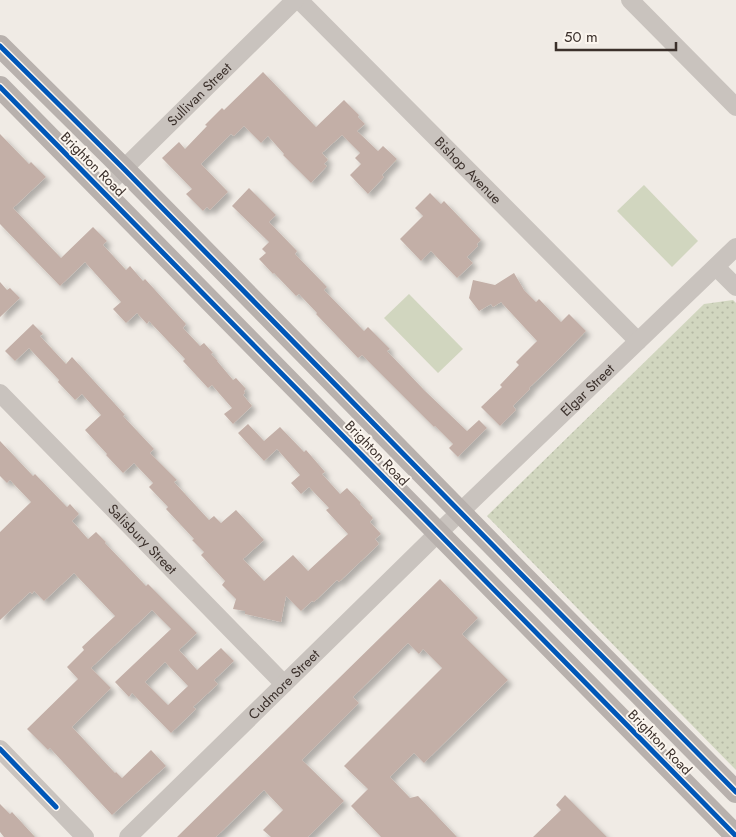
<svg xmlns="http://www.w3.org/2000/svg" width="736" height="837" font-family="Jost,sans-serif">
  <defs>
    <pattern id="grass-dots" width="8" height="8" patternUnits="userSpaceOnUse" patternTransform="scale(1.25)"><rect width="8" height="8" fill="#d1d6bf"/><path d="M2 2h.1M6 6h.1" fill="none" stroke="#b4b8a4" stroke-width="1.8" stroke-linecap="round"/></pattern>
    <filter id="shadow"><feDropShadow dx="4.5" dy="4.5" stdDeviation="2.5" flood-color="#0004"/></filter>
  </defs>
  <rect width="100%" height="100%" fill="#f0ebe5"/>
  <path fill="url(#grass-dots)" d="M733,300l3,3v467l-249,-254 217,-212z"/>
  <g fill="#d1d6bf">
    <path d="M644,185l54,56 -26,26 -55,-56z"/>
    <path d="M409,294l54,55 -25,24 -54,-55z"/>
  </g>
  <g fill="#c3afa7" fill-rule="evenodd" filter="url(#shadow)">
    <path d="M263,72l53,55 28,-27 15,15 -1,2 7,7 -8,7 21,20 5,-5 14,13 -15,16 2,2 -16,17 -18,-19 11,-11 -6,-6 5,-5 -18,-18 -20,18 6,7 -4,4 3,2 -16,17 -28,-28 1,-1 -16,-18 -7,7 -17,-17 -10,10 -3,-2 -30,30 27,28 -18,18 -3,-3 -4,4 -17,-17 6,-5 -30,-31 17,-16 6,7 22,-23 -2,-1 17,-17 2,2z"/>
    <path d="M0,134l29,30 2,-2 15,15 -33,31 48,50 32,-31 14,14 -4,4 23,25 4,-4 13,15 2,-2 41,45 -3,4 17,18 4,-3 9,10 -2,1 7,7h-1l16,19 3,-2 10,11 -2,2 1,2 -2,2 9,11 -19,18 -9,-10 8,-6 -20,-23 -4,3 -25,-27 2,-2 -36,-38 -2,3 -10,-11 -11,10 -13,-14 8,-7 -36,-40 -25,24 -60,-62z"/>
    <path d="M249,188l27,27 -7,7 28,29 -2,3 32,33 -3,3 40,41 4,-4 22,22 -3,2 37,39 43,41 12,-11 8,8 -29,29 -9,-9 4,-4 -18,-18 -1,1 -72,-72 -4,3 -42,-44 1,-1 -18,-19 -3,2 -22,-23 -1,1 -14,-15 7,-6 -4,-4 7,-7 -37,-36z"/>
    <path d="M430,193l11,11 3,-3 37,39 -4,4 1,2 -11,11 6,6 -16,15 -26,-27 -10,10 -21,-22 23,-23 -8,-8z"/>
    <path d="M514,273l10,17 12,12 3,-3 22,23 8,-8 17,17 -30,31 -27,26 1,1 -17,17 3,4 -16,16 -19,-19 21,-20 -2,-2 19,-20 -3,-3 21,-21 -36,-39 -8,5 -2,-3 -12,7 -10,-13 4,-18 22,5z"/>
    <path d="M0,282l7,8 3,-2 10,10 -20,19z"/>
    <path d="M33,324l10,10 -3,2 26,28 6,-7 53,58 -2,1 31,33 -4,4 27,27 -3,2 35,38 5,-4 7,7 15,-13 28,30 -21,19 21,22 29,-26 15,16 40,-37 -22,-24 3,-2 -20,-21 -8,7 -10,-11 9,-8 -23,-26 -13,12 -26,-28 10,-9 16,17 16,-14 24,25 2,-2 19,22 -3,2 18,20 7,-6 14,15 -1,1 13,14 -3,4 11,12 -6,5 4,5 -40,38 -2,-2 -23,22 -2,-1 -11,10 -15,-15 -5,26 -36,-8v-3l-12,-2 3,-10 -14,-14 3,-4 -24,-26 3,-3 -12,-12 2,-1 -28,-30 2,-2 -19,-20 4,-4 -19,-20 -11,10 -17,-18 1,-1 -22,-24 16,-15 -19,-21 -7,6 -17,-18 1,-2 -30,-32 -14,13 -10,-10z"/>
    <path d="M0,441l33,35 2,-2 32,33 3,-3 9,10 -7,7 16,18 8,-7 10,10 -1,1 41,43 2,-2 49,49 -18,17 18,20 24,-22 13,13 -20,19 4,4 -25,23 3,2 -25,24 -39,-40 -3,4 -14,-15 56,-53 -19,-19 -61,58 20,20 -39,39 43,46 1,-1 6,6 29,-28 15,16 -54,49 -62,-67 -2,2 -21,-21 51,-50 -11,-12 17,-17 -2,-3 33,-31 -41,-43 -30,28 -10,-10 -2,3 -2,-2 -30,28v-88l31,-30 -21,-22 -3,3 -7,-7zM165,662l23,24 -20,19 -23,-23z"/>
    <path d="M440,579l38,39 -16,16 46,46 -84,83 -10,-10 -24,24 20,21 8,-2 39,41h-76l-30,-31 17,-17 -24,-23 98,-98 -19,-19 -4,5 -11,-11 -55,54 6,6 -57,57 42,41 -36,36h-37l-8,-7 20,-20 -19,-20 -48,47h-39z"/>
    <path d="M565,795l42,42h-74l28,-27 -5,-5z"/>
    <path d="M0,804l10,10 2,-2 23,25h-31l-4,-5z"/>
  </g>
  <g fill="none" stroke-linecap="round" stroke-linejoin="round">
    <g stroke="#c9c3be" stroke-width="18">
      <path id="s1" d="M299,0l339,341"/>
      <path d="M630,0l106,107"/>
      <path id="s2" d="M103,189l192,-189"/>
      <path d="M716,267l20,20"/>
      <path id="s3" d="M0,393l284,291"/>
      <path d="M0,749l85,88"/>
      <path id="s4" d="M128,837l304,-298 304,-292"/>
    </g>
    <g stroke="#b8b1ad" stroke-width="22">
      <path d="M0,46l124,123 398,406 214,217"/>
      <path d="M0,87c247,248 492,498 736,749"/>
    </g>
    <g stroke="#fbf5ee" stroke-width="8">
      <g id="cycleway">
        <path d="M0,46l124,123 398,406 214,217"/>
        <path d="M0,87c247,248 492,498 736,749"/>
        <path d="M0,749l56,58"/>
      </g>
    </g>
    <use href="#cycleway" stroke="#0057b8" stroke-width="5"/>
  </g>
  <g text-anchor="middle" stroke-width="4" stroke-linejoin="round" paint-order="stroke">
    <g font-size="14" fill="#3b302b" stroke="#fbf5ee">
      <text dy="5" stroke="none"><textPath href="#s2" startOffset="135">Sullivan Street</textPath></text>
      <text transform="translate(93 164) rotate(45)" y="5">Brighton Road</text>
      <text dy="5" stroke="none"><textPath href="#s1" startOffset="240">Bishop Avenue</textPath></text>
      <text dy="5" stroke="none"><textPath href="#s4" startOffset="641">Elgar Street</textPath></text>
      <text transform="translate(377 453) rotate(46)" y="5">Brighton Road</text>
      <text dy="5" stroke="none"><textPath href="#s3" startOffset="204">Salisbury Street</textPath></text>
      <text dy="5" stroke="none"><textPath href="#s4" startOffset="218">Cudmore Street</textPath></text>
      <text transform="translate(660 742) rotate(46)" y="5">Brighton Road</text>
    </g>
  </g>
  <path d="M556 42v8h120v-8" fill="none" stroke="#3b302b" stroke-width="2.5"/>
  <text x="564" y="42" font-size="15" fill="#3b302b" stroke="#fbf5ee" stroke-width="4" paint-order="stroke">50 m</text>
</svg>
